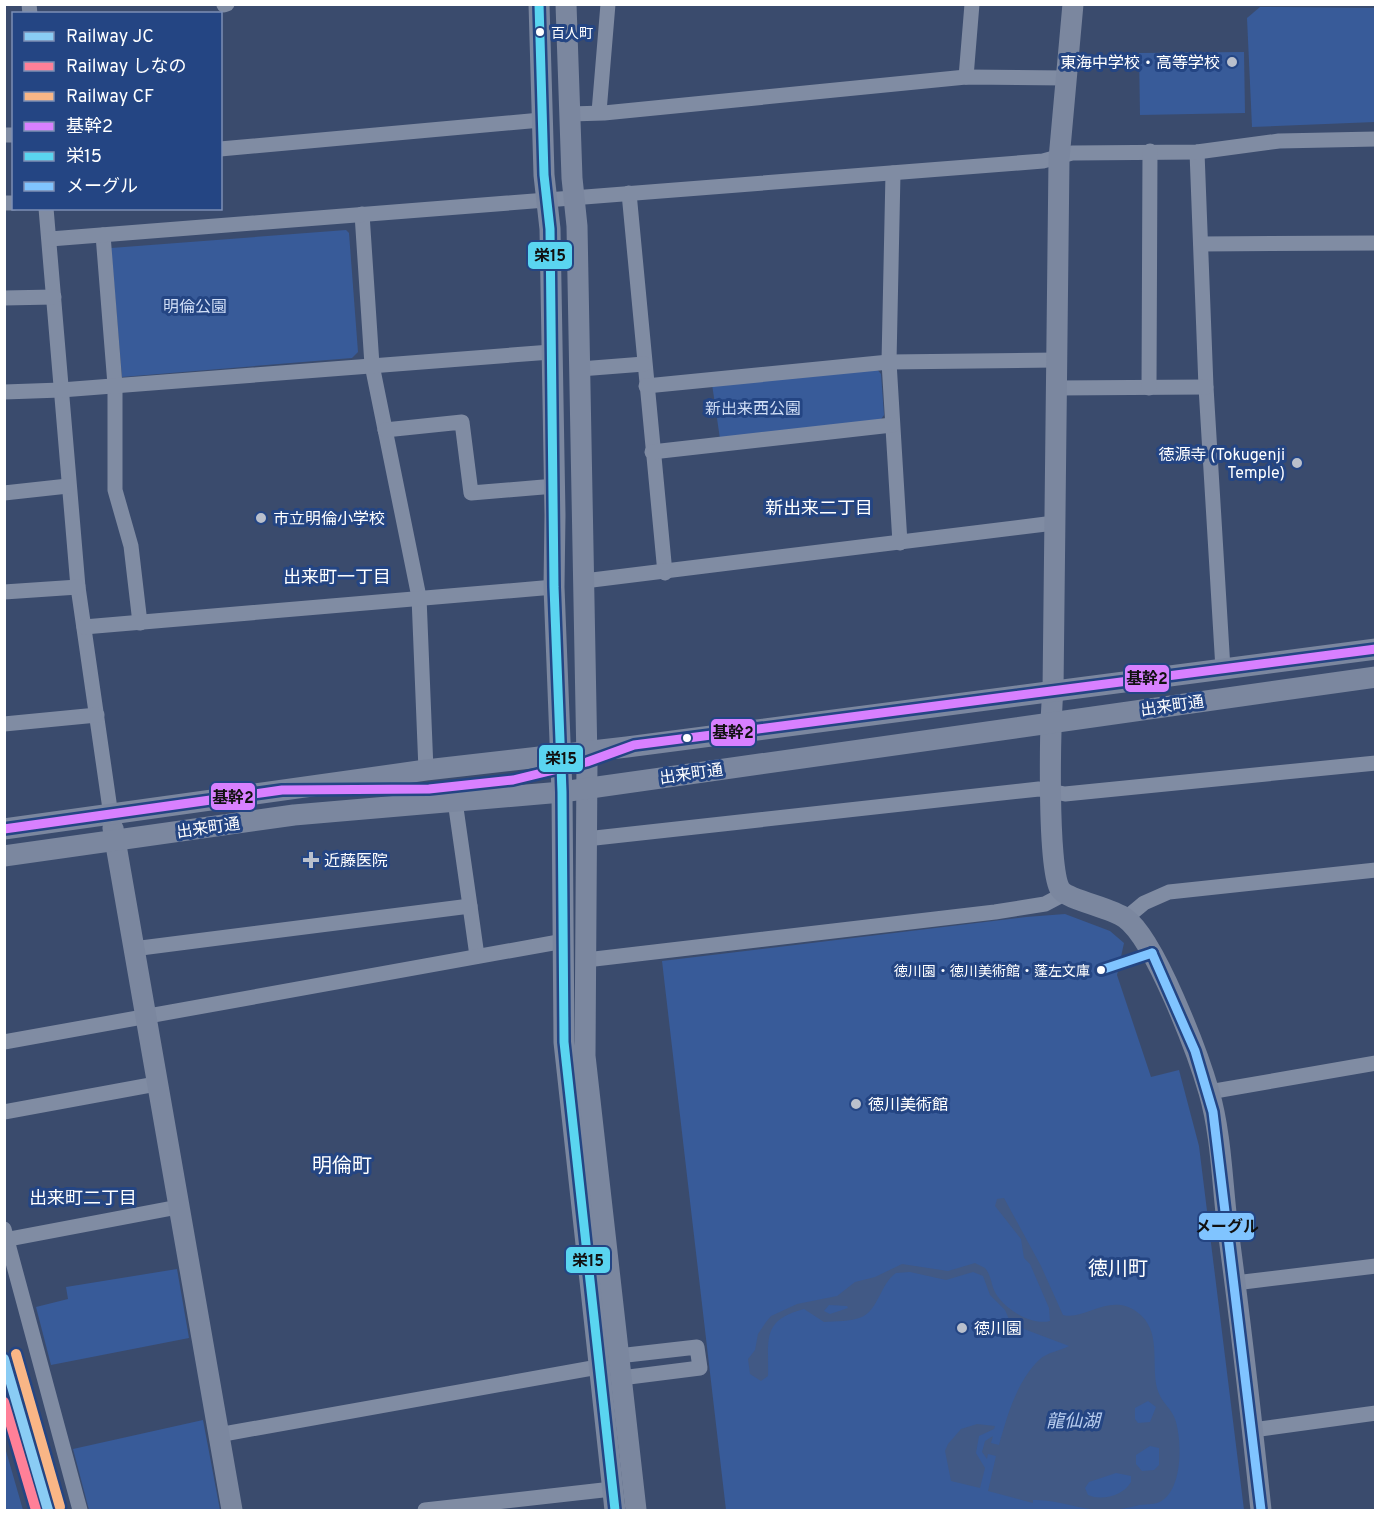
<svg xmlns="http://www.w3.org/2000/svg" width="1380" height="1515" font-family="Overpass,'Noto Sans JP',sans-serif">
  <rect width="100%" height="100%" fill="#3a4b6d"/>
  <g fill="#385b99">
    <path d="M1260,7l115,1v114l-123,5 -5,-109z"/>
    <path d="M1244,52l1,61 -105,2 -1,-62z"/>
    <path d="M346,230l3,3 9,119 -6,6 -230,19 -11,-129z"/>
    <path d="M876,368l5,6 3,41 -5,7 -159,17 -8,-55z"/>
    <path d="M1065,914l45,17 14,12 -7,32 34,102 28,-7 20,76 45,364h-518l-64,-549 364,-44z"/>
    <path d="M177,1269l12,69 -138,27 -15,-58 32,-8 -2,-12z"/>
    <path d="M203,1420l17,90h-131l-16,-61z"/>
    <path d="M4,1444l19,66h-18z"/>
  </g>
  <g fill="#415985" fill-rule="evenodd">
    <path d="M1004,1198l37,68 22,49c22,6 46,-23 74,-3 25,18 14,50 20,76 4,15 13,18 18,31 7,20 8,67 -12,81 -6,5 -16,4 -23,5 -13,3 -26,6 -40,5 -23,-1 -43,-11 -67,-10v3l-45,-12 8,-35 -8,-2 -1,5 -5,-7 3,-11 8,-5 -2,7 8,2c8,-29 18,-64 40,-85 8,-8 21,-9 30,-14l-58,-22 -6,-14 -15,-15 -7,-19 -10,-4 -27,8 -36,-8 -14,1c-16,11 -17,36 -34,44 -12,5 -26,4 -38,5l-20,-13c-43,11 -35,31 -36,67l-7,5 -11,-7 -2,-15 7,-9 3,-16 8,-12 5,-6 26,-12 40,-8 18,-14 20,-5 27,-13 46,7 27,-8 10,5c6,7 6,15 9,22 8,18 37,36 56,31l-1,-13 -19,-44 -6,-6 -3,-19 -26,-33 2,-7zM829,1305l18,1 1,2 -18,6 -6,-3zM1148,1401l8,6 -6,15 -12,1 -3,-4v-11zM1150,1446l9,2v17l-5,5 -12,1 -6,-7v-9zM1116,1473l15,3v6c-8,14 -29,19 -43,13l-3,-7 4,-6z"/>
    <path d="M977,1424l18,2 -1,3 -15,7 -3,17 9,15 -5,20 -29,-7 -6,-30 3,-7 13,-15z"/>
  </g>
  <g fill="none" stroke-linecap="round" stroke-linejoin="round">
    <g stroke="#808ca3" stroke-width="15">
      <path d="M29,4l1,10"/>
      <path d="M224,5l3,-1"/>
      <path d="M966,77l6,-73"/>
      <path d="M599,112l9,-108"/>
      <path d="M570,114l34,-1 362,-36 101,1"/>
      <path d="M4,135h10"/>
      <path d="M220,149l321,-29"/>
      <path d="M1197,152l9,235 17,282"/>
      <path d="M893,173l-4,189 11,181"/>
      <path d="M629,193l36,380"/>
      <path d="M4,203h10"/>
      <path d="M46,208l32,379 33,229"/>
      <path d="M362,214l10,151 47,232 7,173"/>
      <path d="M103,235l12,150v105l16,56 9,77"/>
      <path d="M50,239l993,-78 29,-8 125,-1 82,-11 97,-2"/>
      <path d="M1201,244l175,-1"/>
      <path d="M4,298l50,-1"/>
      <path d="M580,369l64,-5"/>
      <path d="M646,386l243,-24 167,-2"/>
      <path d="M1056,388l150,-1"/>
      <path d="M1149,388l1,-237"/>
      <path d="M4,392l57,-2 490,-38"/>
      <path d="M385,430l77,-8 9,71 84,-7"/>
      <path d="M652,452l240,-27"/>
      <path d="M4,493l64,-7"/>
      <path d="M584,581l470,-58"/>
      <path d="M4,592l74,-5"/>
      <path d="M84,627l470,-40"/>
      <path d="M4,724l93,-9"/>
      <path d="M455,801l15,105"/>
      <path d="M586,839l453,-50 26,5 311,-31"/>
      <path d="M1126,918l18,-15 25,-11 207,-22"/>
      <path d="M133,949l337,-43 7,50"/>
      <path d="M586,960l409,-48 50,-8 19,-10"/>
      <path d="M4,1042l560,-101"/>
      <path d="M1209,1092l167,-29"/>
      <path d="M4,1112l152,-28"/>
      <path d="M4,1229l76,281"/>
      <path d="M4,1240l174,-33"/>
      <path d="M1235,1283l141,-17"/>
      <path d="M618,1356l79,-9 3,21 -79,10"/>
      <path d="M1253,1430l123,-17"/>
      <path d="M218,1435l380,-68"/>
      <path d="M425,1510l187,-21"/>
    </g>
    <g stroke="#7b879f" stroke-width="21">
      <path d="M539,4l5,171 6,54 5,286 -1,72 8,205 2,250 51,468"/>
      <path d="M566,4l6,174 5,48 10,536 -2,294 51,454"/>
      <path d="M1073,4l-14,155 -6,532c-3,30 -6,177 7,198 7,11 50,18 65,29 30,21 73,136 84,174 12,41 13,88 18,130 13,96 24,192 34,288"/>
      <path d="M113,828l119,682"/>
      <path d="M4,829l422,-59 201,-23 749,-98"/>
      <path d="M4,856l290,-41 268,-23 814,-115"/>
    </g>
    <g stroke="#244583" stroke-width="14">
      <path id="bus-1" d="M4,829l278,-39 147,-1 84,-9 74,-18 47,-17 742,-96"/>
    </g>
    <g stroke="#244583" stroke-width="14">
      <path id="bus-2" d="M539,4l5,171 6,54 4,358 8,205 2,250 51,468"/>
    </g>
    <g stroke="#244583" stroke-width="14">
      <g id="bus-3">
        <path d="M1152,953l43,98 18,61 48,398"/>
        <path d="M1101,970l51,-17"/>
      </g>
    </g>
    <use href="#bus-1" stroke="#d880ff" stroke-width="9"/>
    <use href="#bus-2" stroke="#5ad5f0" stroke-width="9"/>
    <use href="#bus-3" stroke="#80c4ff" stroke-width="9"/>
    <g stroke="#244583" stroke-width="15">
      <path id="rail-1" d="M4,1359l44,151"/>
    </g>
    <g stroke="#244583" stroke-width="15">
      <path id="rail-2" d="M4,1402l32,108"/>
    </g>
    <g stroke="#244583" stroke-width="15">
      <path id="rail-3" d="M16,1354l44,153"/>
    </g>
    <use href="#rail-1" stroke="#8accf4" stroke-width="10"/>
    <use href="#rail-2" stroke="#ff8098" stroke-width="10"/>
    <use href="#rail-3" stroke="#f9b686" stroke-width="10"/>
  </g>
  <g fill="#fff" stroke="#244583" stroke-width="2">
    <circle cx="540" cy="32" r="5"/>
    <circle cx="687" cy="738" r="5"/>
    <circle cx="1101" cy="970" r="5"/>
  </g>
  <g fill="#bac0cc" stroke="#244583" stroke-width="2">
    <circle cx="1232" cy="62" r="6"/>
    <circle cx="1297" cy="463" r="6"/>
    <circle cx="261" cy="518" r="6"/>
    <path d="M308 851h6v6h6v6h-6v6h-6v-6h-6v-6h6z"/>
    <circle cx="856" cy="1104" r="6"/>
    <circle cx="962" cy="1328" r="6"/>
  </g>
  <g text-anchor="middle" stroke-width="6" stroke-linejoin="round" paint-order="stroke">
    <g font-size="14" fill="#fff" stroke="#244583" text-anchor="start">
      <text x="551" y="38">百人町</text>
      <text x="1090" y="976" text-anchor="end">徳川園・徳川美術館・蓬左文庫</text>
    </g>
    <g font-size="16" fill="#fff" stroke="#244583" text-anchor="start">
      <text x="1220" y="68" text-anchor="end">東海中学校・高等学校</text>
      <text x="1285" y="460" text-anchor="end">徳源寺 (Tokugenji<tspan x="1285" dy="18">Temple)</tspan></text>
      <text x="273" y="524">市立明倫小学校</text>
      <text x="324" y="866">近藤医院</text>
      <text x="868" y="1110">徳川美術館</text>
      <text x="974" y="1334">徳川園</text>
    </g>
    <g font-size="16" fill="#d0def6" stroke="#244583">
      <text x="195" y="312">明倫公園</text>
      <text x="753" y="414">新出来西公園</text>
    </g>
    <g font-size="16" fill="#fff" stroke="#244583">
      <text transform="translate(1172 705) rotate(-8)" y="6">出来町通</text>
      <text transform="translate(691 773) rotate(-8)" y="6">出来町通</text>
      <text transform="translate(208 827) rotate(-8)" y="6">出来町通</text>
    </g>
    <g font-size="18" fill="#fff" stroke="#244583">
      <text x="819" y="514">新出来二丁目</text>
      <text x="337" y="583">出来町一丁目</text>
      <text x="83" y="1204">出来町二丁目</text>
    </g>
    <g font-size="18" font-style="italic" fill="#b8cdef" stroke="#244583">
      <text x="1073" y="1427">龍仙湖</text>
    </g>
    <g font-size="20" fill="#fff" stroke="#244583">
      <text x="342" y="1172">明倫町</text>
      <text x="1118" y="1275">徳川町</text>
    </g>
  </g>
  <g stroke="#244583" stroke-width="2">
    <rect x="527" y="241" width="46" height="29" rx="6" fill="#5ad5f0"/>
    <rect x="1124" y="664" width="46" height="29" rx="6" fill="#d880ff"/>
    <rect x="710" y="718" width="46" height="29" rx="6" fill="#d880ff"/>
    <rect x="538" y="744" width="46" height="29" rx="6" fill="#5ad5f0"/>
    <rect x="210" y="782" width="46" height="29" rx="6" fill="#d880ff"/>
    <rect x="1198" y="1212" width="57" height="29" rx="6" fill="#80c4ff"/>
    <rect x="565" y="1246" width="46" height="28" rx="6" fill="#5ad5f0"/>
  </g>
  <g font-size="16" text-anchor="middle" font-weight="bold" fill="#111">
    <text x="550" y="261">栄15</text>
    <text x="1147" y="684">基幹2</text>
    <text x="733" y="738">基幹2</text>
    <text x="561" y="764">栄15</text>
    <text x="233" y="803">基幹2</text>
    <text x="1227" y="1232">メーグル</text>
    <text x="588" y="1266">栄15</text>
  </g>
  <rect width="1380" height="1515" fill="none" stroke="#ffffff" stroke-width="12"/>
  <rect x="12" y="12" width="210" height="198" fill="#244583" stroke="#7c8fb5" stroke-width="1.5"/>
  <rect x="24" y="32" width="30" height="9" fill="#8accf4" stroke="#7c8fb5" stroke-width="1.5"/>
  <text x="66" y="42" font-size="18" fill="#ffffff">Railway JC</text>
  <rect x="24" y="62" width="30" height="9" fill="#ff8098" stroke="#7c8fb5" stroke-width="1.5"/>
  <text x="66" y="72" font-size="18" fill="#ffffff">Railway しなの</text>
  <rect x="24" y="92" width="30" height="9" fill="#f9b686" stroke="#7c8fb5" stroke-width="1.5"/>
  <text x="66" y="102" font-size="18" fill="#ffffff">Railway CF</text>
  <rect x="24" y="122" width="30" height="9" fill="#d880ff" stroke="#7c8fb5" stroke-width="1.5"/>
  <text x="66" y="132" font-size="18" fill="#ffffff">基幹2</text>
  <rect x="24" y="152" width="30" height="9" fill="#5ad5f0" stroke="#7c8fb5" stroke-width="1.5"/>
  <text x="66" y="162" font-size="18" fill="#ffffff">栄15</text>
  <rect x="24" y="182" width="30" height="9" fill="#80c4ff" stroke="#7c8fb5" stroke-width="1.5"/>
  <text x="66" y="192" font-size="18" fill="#ffffff">メーグル</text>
</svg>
